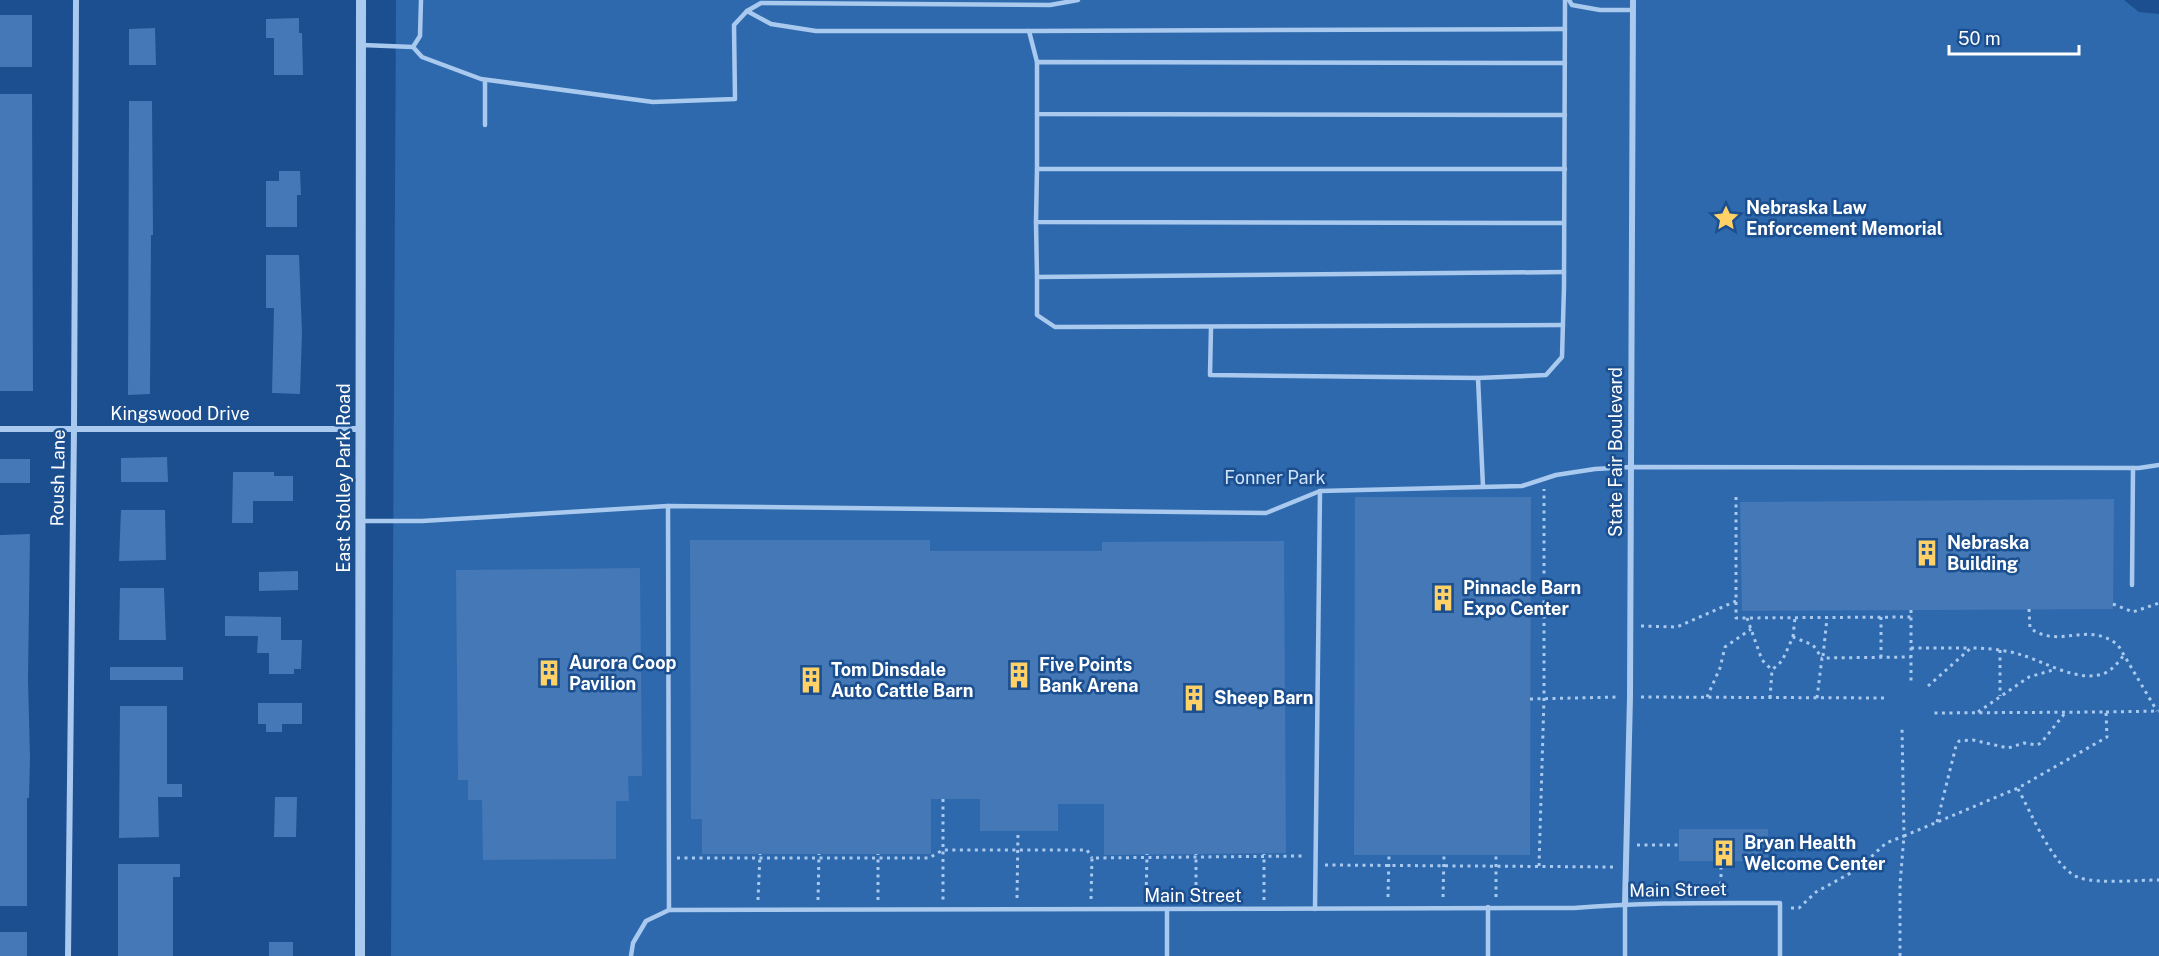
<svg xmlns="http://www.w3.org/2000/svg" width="2159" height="956" font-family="'Public Sans',sans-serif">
  <rect width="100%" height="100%" fill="#1b4f8f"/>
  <path fill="#2e69ad" d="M396,0h1728l15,12 20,2v942h-1768z"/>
  <g fill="#4478b7">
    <rect x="0" y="15" width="32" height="52"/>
    <path d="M299,18v15h3l1,42h-29v-37h-8v-19z"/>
    <path d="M155,28l1,37h-27v-36z"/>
    <path d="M0,94h32l1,297h-33z"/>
    <path d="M129,101h23l1,134h-2l-1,159 -22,1z"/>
    <path d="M279,171h21l1,24h-4v32h-31v-46h13z"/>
    <path d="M266,255h33l3,78 -2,61 -28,-1 2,-85h-8z"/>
    <path d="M167,457l1,25h-47v-24z"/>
    <rect x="0" y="459" width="30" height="24"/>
    <path d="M233,472h41v4h19v25h-40v22h-21z"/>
    <path d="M1355,497h176l-1,358h-176z"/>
    <path d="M2114,499l-1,110 -371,2 -2,-109z"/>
    <path d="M121,510h44l1,50 -47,1z"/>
    <path d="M30,534l-2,145 2,79 -1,40h-2v108h-27v-371z"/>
    <path d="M690,540h240v11h172v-9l182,-1 2,312 -182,2v-51h-46v27h-78v-32h-49v55h-229v-35h-11z"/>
    <path d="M640,568l2,208h-14l1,25h-13v58l-133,1 -1,-60h-14v-20h-10l-2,-210z"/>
    <path d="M298,571v19l-39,1v-19z"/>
    <path d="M120,588h44l2,52h-47z"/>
    <path d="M225,616l56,1v23h21l-1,29h-7v5h-25v-21h-12l1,-17h-33z"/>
    <rect x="110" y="667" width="73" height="13"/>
    <path d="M258,703h44v21h-20v8h-16v-8h-8z"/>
    <path d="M120,706h47v78h15v13h-24l1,40 -40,1z"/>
    <path d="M275,797h22l-1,40h-22z"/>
    <rect x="1679" y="829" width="89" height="32"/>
    <path d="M118,864h62v13h-7v79h-55z"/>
    <rect x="0" y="932" width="27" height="24"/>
    <rect x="269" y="942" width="24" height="14"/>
  </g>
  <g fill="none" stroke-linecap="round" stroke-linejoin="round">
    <g stroke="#a9c9ee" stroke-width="3" stroke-dasharray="3 4.5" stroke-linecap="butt">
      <path d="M1736,497v121l175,-1"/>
      <path d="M2113,604l20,8 26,-9"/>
      <path d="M2029,609l1,19c30,22 56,-8 88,17l39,66"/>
      <path d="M1911,610v75"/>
      <path d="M1881,617v40"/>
      <path d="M1747,618l15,42 10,10"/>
      <path d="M1641,626l36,1 59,-26"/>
      <path d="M1793,637l2,-20"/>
      <path d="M1911,648h60"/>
      <path d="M2000,650v46"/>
      <path d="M1823,656l4,-38"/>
      <path d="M1928,686l43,-38c16,0 35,2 51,7 23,7 60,30 85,17 7,-4 12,-11 17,-17"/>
      <path d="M1641,697l247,1"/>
      <path d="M1707,697l13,-29 5,-21 26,-18"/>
      <path d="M1770,698l2,-28 10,-9 11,-24 20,8 9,13"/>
      <path d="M1817,698l5,-40 89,-1"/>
      <path d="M1530,699l90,-2"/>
      <path d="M1978,712l51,-35 24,-7"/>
      <path d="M2106,712l53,-1"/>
      <path d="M2018,789c13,23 36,81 62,89 20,6 58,2 79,2"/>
      <path d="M943,799v101"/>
      <path d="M1937,822l19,-76 3,-5 14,-1 35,8 16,-5 13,2 4,-2 24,-30"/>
      <path d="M1637,845h42"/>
      <path d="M677,858h252l14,-8h144l5,8"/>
      <path d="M1325,865l290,2"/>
      <path d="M1539,866l5,-168v-209"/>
      <path d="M1721,892v-31"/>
      <path d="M1388,897l1,-42"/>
      <path d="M1443,897l1,-42"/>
      <path d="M1496,897v-42"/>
      <path d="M1017,898l1,-67"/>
      <path d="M1091,899l1,-41 212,-2"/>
      <path d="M758,900l2,-46"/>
      <path d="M818,900l1,-46"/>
      <path d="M878,900v-46"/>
      <path d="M1146,900l1,-46"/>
      <path d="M1196,900v-46"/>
      <path d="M1264,900v-46"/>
      <path d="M1791,908h8l17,-16 42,-23 28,-26 18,-7 -2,-108"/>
      <path d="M1900,956v-72l4,-48 114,-48 89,-51 -1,-25 -174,1"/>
    </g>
    <g stroke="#a9c9ee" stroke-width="4.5">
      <path d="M1569,0l3,5 28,5h33"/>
      <path d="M747,11l24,13 45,7h213"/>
      <path d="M362,45l51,2 9,10 59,22 172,23 82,-3 -1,-74 13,-14 14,-8 289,2 28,-5"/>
      <path d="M413,47l7,-11 1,-36"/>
      <path d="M1037,62l-8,-31 536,-2"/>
      <path d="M485,80v45"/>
      <path d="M1037,114v55h528"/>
      <path d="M1565,115l-528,-1v-52l528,1"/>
      <path d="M1037,169l-1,53 528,1"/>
      <path d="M1036,222l1,55 527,-5"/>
      <path d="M1037,277v38l18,12 508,-2"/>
      <path d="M1211,327l-1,48 268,3"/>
      <path d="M1483,487l-5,-109 68,-3 16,-18 2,-70 1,-287"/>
      <path d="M360,521h62l246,-15"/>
      <path d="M2132,585l1,-117"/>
      <path d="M1488,907v49"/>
      <path d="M1315,909l5,-418 202,-5 34,-11 39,-6 36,-2 508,1 20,-3"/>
      <path d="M669,910l-1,-404 598,7 54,-22"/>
      <path d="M631,956l2,-13 13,-22 23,-11 905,-2c69,-6 137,-5 206,-5v53"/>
      <path d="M1167,956v-47"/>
      <path d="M1625,956v-52"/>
    </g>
    <g stroke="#a9c9ee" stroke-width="6">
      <path d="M0,429h360"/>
      <path d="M1625,904l5,-207 3,-697"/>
      <path d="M68,956l6,-528 2,-428"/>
    </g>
    <path stroke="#a9c9ee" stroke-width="10" d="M360,956l1,-956"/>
  </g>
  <defs>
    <g id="sight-bare" transform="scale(2.07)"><path d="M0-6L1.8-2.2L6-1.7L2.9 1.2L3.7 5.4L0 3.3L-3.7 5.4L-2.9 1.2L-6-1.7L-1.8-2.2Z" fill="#ffd166" stroke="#1b4f8f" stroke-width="2.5" paint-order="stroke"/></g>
    <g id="building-bare" transform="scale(2.07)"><path d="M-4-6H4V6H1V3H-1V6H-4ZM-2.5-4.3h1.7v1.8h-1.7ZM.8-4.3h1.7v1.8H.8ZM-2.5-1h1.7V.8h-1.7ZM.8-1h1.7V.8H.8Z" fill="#ffd166" stroke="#1b4f8f" stroke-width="2.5" paint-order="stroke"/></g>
  </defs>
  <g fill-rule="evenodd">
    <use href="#sight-bare" x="1726" y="218"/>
    <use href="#building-bare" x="1927" y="553"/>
    <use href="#building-bare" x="1443" y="598"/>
    <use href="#building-bare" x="549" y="673"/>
    <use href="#building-bare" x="1019" y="675"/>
    <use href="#building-bare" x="811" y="680"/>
    <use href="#building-bare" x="1194" y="698"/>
    <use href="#building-bare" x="1724" y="853"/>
  </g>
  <g text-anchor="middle" stroke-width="5" stroke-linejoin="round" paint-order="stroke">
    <g font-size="18" font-weight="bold" fill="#fff" stroke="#1b4f8f" text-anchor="start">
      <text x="1746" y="214">Nebraska Law<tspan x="1746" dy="21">Enforcement Memorial</tspan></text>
      <text x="1947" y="549">Nebraska<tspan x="1947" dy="21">Building</tspan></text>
      <text x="1463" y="594">Pinnacle Barn<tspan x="1463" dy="21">Expo Center</tspan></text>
      <text x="569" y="669">Aurora Coop<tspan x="569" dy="21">Pavilion</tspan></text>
      <text x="1039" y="671">Five Points<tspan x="1039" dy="21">Bank Arena</tspan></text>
      <text x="831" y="676">Tom Dinsdale<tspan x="831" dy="21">Auto Cattle Barn</tspan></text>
      <text x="1214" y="704">Sheep Barn</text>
      <text x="1744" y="849">Bryan Health<tspan x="1744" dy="21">Welcome Center</tspan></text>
    </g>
    <g font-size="18" fill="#fff" stroke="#1b4f8f">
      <text x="180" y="420">Kingswood Drive</text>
      <text transform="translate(1616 452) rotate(-90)" y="6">State Fair Boulevard</text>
      <text transform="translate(58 478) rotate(-89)" y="6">Roush Lane</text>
      <text transform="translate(344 478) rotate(-90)" y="6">East Stolley Park Road</text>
      <text transform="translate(1678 890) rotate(-1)" y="6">Main Street</text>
      <text x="1193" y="902">Main Street</text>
    </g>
    <g font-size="18" fill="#cfe3fa" stroke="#1b4f8f">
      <text x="1275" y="484">Fonner Park</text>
    </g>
  </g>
  <path d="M1949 45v9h130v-9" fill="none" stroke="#ffffff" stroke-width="3"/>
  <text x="1958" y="45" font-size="18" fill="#ffffff" stroke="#1b4f8f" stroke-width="4.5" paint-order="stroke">50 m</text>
</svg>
